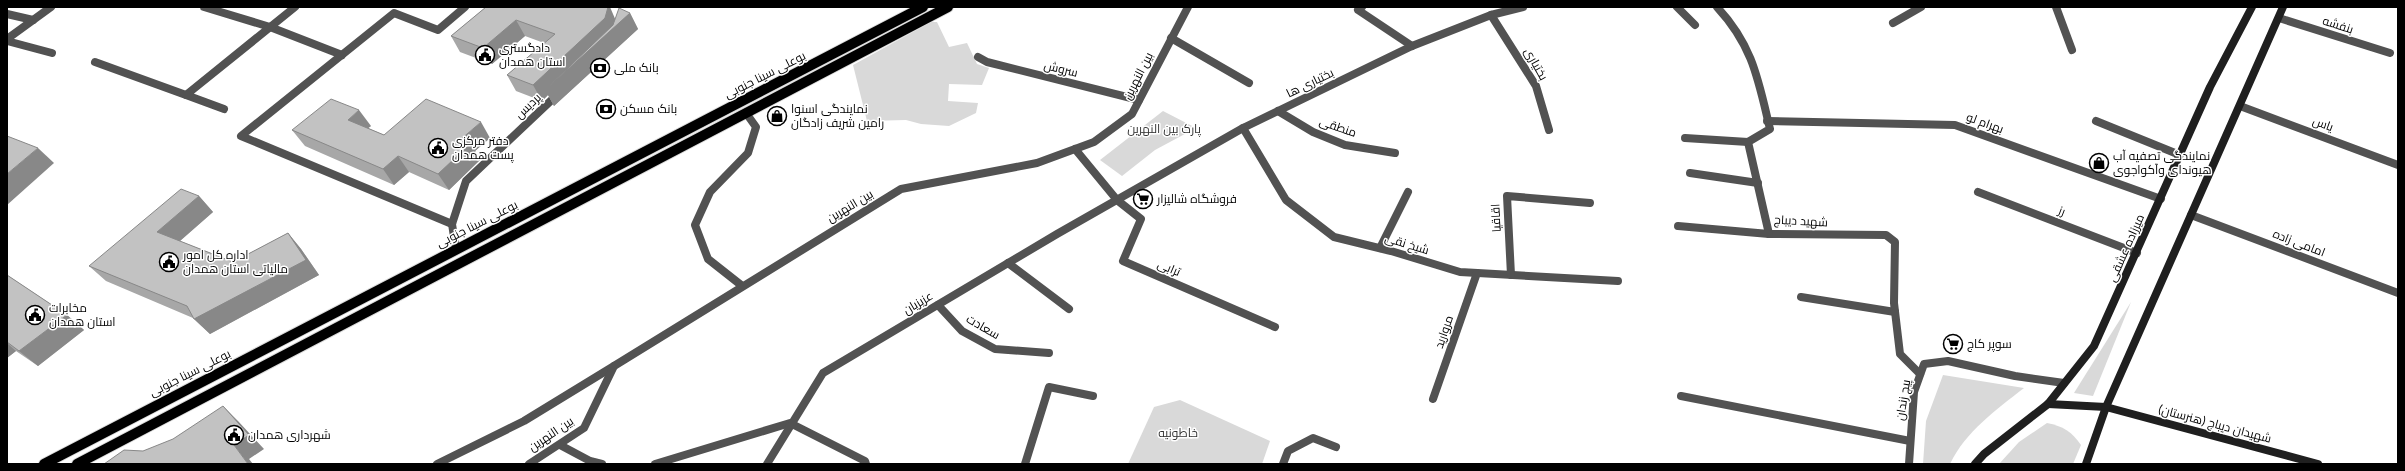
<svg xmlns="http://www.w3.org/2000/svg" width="2405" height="471" font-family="Lato,Cairo,sans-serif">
  <rect width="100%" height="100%" fill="#fff"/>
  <g fill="#d9d9d9">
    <path d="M931,22h6l12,25 18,-4 10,21 12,4 -7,17 -33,-1 -1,17 30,2 -2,10 -27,13 -28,-2 -15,-4 -39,1 -14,-56z"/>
    <path d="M1163,111l33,17 -41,22 -33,26 -22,-16z"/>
    <path d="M2131,302l-38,94 -19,-3z"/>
    <path d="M1943,375l81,13c-28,22 -58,43 -74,76h-27l3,-43z"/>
    <path d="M1180,400l90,41 -8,23h-134l26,-57z"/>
    <path d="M2047,423c16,3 25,9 34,22l-8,19h-74l20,-22z"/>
  </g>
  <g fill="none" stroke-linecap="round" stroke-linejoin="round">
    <g stroke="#dbdbdb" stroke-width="12">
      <g id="primary">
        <path d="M44,464l879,-457"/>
        <path d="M77,464l871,-457"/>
      </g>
    </g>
    <g stroke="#525252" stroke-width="8">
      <path d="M270,27l72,28"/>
      <path d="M452,224l-211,-88 153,-123 44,17 27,-23"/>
      <path d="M741,285l-33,-26 -13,-34 15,-33 38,-39 8,-26 -10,-14"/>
      <path d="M1801,297l94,15"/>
      <path d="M1681,396l229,45"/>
    </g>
    <g stroke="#525252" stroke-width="8">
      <path d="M204,7l66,20"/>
      <path d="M1362,7l-4,3 54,36"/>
      <path d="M1677,7l18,18"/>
      <path d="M1717,7c36,39 41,72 53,122l-22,13 21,92 117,1 9,7 -1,61 6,51 20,20"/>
      <path d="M2056,7l16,43"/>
      <path d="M7,14l26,6"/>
      <path d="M1491,15l45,71 13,44"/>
      <path d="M2279,18l111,35"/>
      <path d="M1893,23l28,-16"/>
      <path d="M1171,38l78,45"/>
      <path d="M7,39l44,-32"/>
      <path d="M7,41l45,12"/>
      <path d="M978,57l9,5 152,38"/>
      <path d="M95,62l91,33"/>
      <path d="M2240,106l158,59"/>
      <path d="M224,109l-38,-14 109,-88"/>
      <path d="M1278,111l35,21 32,13 50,8"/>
      <path d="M1767,121l188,4 206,74"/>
      <path d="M2096,121l84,34"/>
      <path d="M1243,128l43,72 48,37 57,14 69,21 158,9"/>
      <path d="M1685,138l63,4"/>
      <path d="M1075,149l42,51 24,19 -18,42 152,66"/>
      <path d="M1690,173l68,10"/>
      <path d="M1978,192l159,61"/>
      <path d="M2191,215l207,78"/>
      <path d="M1678,226l91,8"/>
      <path d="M1380,248l28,-56"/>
      <path d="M456,250l-4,-26 14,-43 93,-88"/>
      <path d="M1008,263l61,46"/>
      <path d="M1511,275l-4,-79 83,7"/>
      <path d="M938,305l24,26 33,18 54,4"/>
      <path d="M1433,399l44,-126"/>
      <path d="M560,445l30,16 12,3"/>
      <path d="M437,464l87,-43 90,-55"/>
      <path d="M655,464l135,-41 75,38 1,3"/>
      <path d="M767,464l56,-91 234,-139 186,-106 169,-82 79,-31 32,-8"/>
      <path d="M1025,464l24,-77 44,9"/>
      <path d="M1283,464l5,-13 25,-13 23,9"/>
      <path d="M1909,464l5,-72 10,-28 24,-3 67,15 49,7"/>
    </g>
    <path stroke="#525252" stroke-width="8" d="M529,464l55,-36 30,-62 287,-177 136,-26 57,-21 38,-28 56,-107"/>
    <g stroke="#1f1f1f" stroke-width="8">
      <path d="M2048,404l58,3 212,57"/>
      <path d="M1975,464l9,-10 64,-50 46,-58 116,-259 42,-80"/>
      <path d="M2086,464l20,-57 177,-400"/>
    </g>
    <use href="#primary" stroke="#000" stroke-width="10"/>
  </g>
  <g fill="#a7a7a7">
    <path d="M486,7l129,12 15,-6 8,16 -84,77 -6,-11 -6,6 -26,-10 -9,-16 37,-32 -19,-7 -33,28 -32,-12 -9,-16z"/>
    <path d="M371,126l-3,2 16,7 106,3 -15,13 5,9 -31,30 -40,-18 -15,13 -89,-39 -13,-16z"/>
    <path d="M199,196l14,16 -33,29 53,21 55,-29 13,16 18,26 -109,59 -16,-15 -1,-1 -87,-37 -17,-15z"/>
    <path d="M7,275l60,40 17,15 -46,36 -22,-15 -9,7z"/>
  </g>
  <g fill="#888">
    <path d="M608,7h2l6,14 14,-8 8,16 -84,77 -6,-11 -6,6 -9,-16z"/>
    <path d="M516,20l9,16 -33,28 -9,-16z"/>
    <path d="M359,110l12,16 -12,9 -11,-15z"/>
    <path d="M481,122l9,16 -15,13 5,9 -31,30 -11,-16 22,-34z"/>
    <path d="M38,148l16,15 -47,42v-31z"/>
    <path d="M398,156l11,16 -15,13 -11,-16z"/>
    <path d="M199,196l14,16 -40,35 -16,-15z"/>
    <path d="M288,233l13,16 18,26 -109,59 -16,-15z"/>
    <path d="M67,315l17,15 -46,36 -19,-15z"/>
    <path d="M7,343l9,8 -9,7z"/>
    <path d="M223,406l15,15 26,28 -15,10 4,5h-5l-14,-19z"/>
  </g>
  <g fill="#c2c2c2" stroke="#888">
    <path d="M486,7h122l-3,11 -72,67 -26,-10 48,-41 -39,-14 -33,28 -32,-12z"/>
    <path d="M619,8l11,5 -85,77 68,-65z"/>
    <path d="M331,99l28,11 -11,10 36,15 42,-36 55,23 -21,18 10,4 -32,30 -40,-18 -15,13 -91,-39z"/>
    <path d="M7,136l31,12 -31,26z"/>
    <path d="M181,189l18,7 -42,36 76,30 55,-29 18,27 -112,59 -7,-13 -98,-40z"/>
    <path d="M7,275l60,40 -48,36 -12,-9z"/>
    <path d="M223,406l26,29 -15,10 14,19h-144l20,-14 19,1 30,-12z"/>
  </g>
  <defs>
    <g id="civic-ring" transform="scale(1)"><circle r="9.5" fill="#fff" stroke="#000" stroke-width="1.5"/><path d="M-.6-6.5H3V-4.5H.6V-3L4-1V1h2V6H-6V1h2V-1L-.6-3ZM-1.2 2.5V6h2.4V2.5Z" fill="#000"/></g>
    <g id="bank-ring" transform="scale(1)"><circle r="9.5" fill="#fff" stroke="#000" stroke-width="1.5"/><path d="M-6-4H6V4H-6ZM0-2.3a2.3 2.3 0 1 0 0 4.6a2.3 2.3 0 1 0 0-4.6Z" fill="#000"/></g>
    <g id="shop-ring" transform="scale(1)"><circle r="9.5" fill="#fff" stroke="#000" stroke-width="1.5"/><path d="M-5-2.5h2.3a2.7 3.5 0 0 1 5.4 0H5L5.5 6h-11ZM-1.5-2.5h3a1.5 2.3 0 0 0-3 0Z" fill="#000"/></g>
    <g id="supermarket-ring" transform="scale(1)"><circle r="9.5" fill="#fff" stroke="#000" stroke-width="1.5"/><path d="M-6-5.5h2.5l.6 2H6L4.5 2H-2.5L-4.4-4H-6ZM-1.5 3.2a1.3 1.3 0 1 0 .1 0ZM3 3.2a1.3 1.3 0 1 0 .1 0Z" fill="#000"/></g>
  </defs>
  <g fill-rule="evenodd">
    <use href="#civic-ring" x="485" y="55"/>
    <use href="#bank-ring" x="600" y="68"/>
    <use href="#bank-ring" x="606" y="109"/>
    <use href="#shop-ring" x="777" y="116"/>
    <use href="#civic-ring" x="438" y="148"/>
    <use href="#shop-ring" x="2099" y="163"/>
    <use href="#supermarket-ring" x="1143" y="199"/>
    <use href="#civic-ring" x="169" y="262"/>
    <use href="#civic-ring" x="35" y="315"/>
    <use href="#supermarket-ring" x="1953" y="344"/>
    <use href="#civic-ring" x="234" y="435"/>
  </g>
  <g text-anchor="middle" stroke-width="3" stroke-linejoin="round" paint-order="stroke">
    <g font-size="12" fill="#000" stroke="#fff">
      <text transform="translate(2338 25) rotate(18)" y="4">بنفشه</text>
      <text transform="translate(1536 64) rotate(61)" y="4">بختیاری</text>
      <text transform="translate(1061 69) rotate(14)" y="4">سروش</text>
      <text transform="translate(765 75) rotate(-27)" y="4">بوعلی سینا جنوبی</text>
      <text transform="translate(1138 76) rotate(-63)" y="4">بین النهرین</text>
      <text transform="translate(1310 83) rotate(-26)" y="4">بختیاری ها</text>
      <text transform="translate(528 106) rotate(-44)" y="4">پردیس</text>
      <text transform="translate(1985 123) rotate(20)" y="4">بهرام لو</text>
      <text transform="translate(2323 124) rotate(20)" y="4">یاس</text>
      <text transform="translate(1338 127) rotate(19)" y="4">منطقی</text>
      <text transform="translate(850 206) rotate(-31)" y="4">بین النهرین</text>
      <text transform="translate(2062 211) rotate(21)" y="4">رز</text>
      <text transform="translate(1496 218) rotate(-93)" y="4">اقاقیا</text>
      <text transform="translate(1801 221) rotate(3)" y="4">شهید دیباج</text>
      <text transform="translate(477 224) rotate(-27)" y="4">بوعلی سینا جنوبی</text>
      <text transform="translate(2299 243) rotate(21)" y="4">امامی زاده</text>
      <text transform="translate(1407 244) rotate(17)" y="4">شیخ نقی</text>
      <text transform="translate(2126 248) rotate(-66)" y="4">میرزاده عشقی</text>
      <text transform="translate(1169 268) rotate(23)" y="4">ترابی</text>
      <text transform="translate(918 303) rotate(-31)" y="4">عزیزیان</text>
      <text transform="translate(983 327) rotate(30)" y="4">سعادت</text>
      <text transform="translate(1444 332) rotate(-71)" y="4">مروارید</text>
      <text transform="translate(190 373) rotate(-27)" y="4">بوعلی سینا جنوبی</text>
      <text transform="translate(1903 400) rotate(-81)" y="4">پیچ زندان</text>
      <text transform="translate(2215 424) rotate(15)" y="4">شهیدان دیباج (هنرستان)</text>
      <text transform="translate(551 434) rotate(-34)" y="4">بین النهرین</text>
    </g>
    <g font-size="12" fill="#000" stroke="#fff" text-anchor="start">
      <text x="499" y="52">دادگستری<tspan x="499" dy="14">استان همدان</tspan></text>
      <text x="614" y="72">بانک ملی</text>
      <text x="620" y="113">بانک مسکن</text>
      <text x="791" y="113">نمایندگی اسنوا<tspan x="791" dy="14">رامین شریف زادگان</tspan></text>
      <text x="452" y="145">دفتر مرکزی<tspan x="452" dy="14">پست همدان</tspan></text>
      <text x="2113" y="160">نمایندگی تصفیه آب<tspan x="2113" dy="14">هیوندای وآکواجوی</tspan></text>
      <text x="1157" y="203">فروشگاه شالیزار</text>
      <text x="183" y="259">اداره کل امور<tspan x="183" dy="14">مالیاتی استان همدان</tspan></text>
      <text x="49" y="312">مخابرات<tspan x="49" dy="14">استان همدان</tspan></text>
      <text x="1967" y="348">سوپر کاج</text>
      <text x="248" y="439">شهرداری همدان</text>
    </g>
    <g font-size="12" fill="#303030" stroke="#fff">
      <text x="1164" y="133">پارک بین النهرین</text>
      <text x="1178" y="437">خاطونیه</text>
    </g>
  </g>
  <rect width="2405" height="471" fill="none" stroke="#000000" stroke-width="16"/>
</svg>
